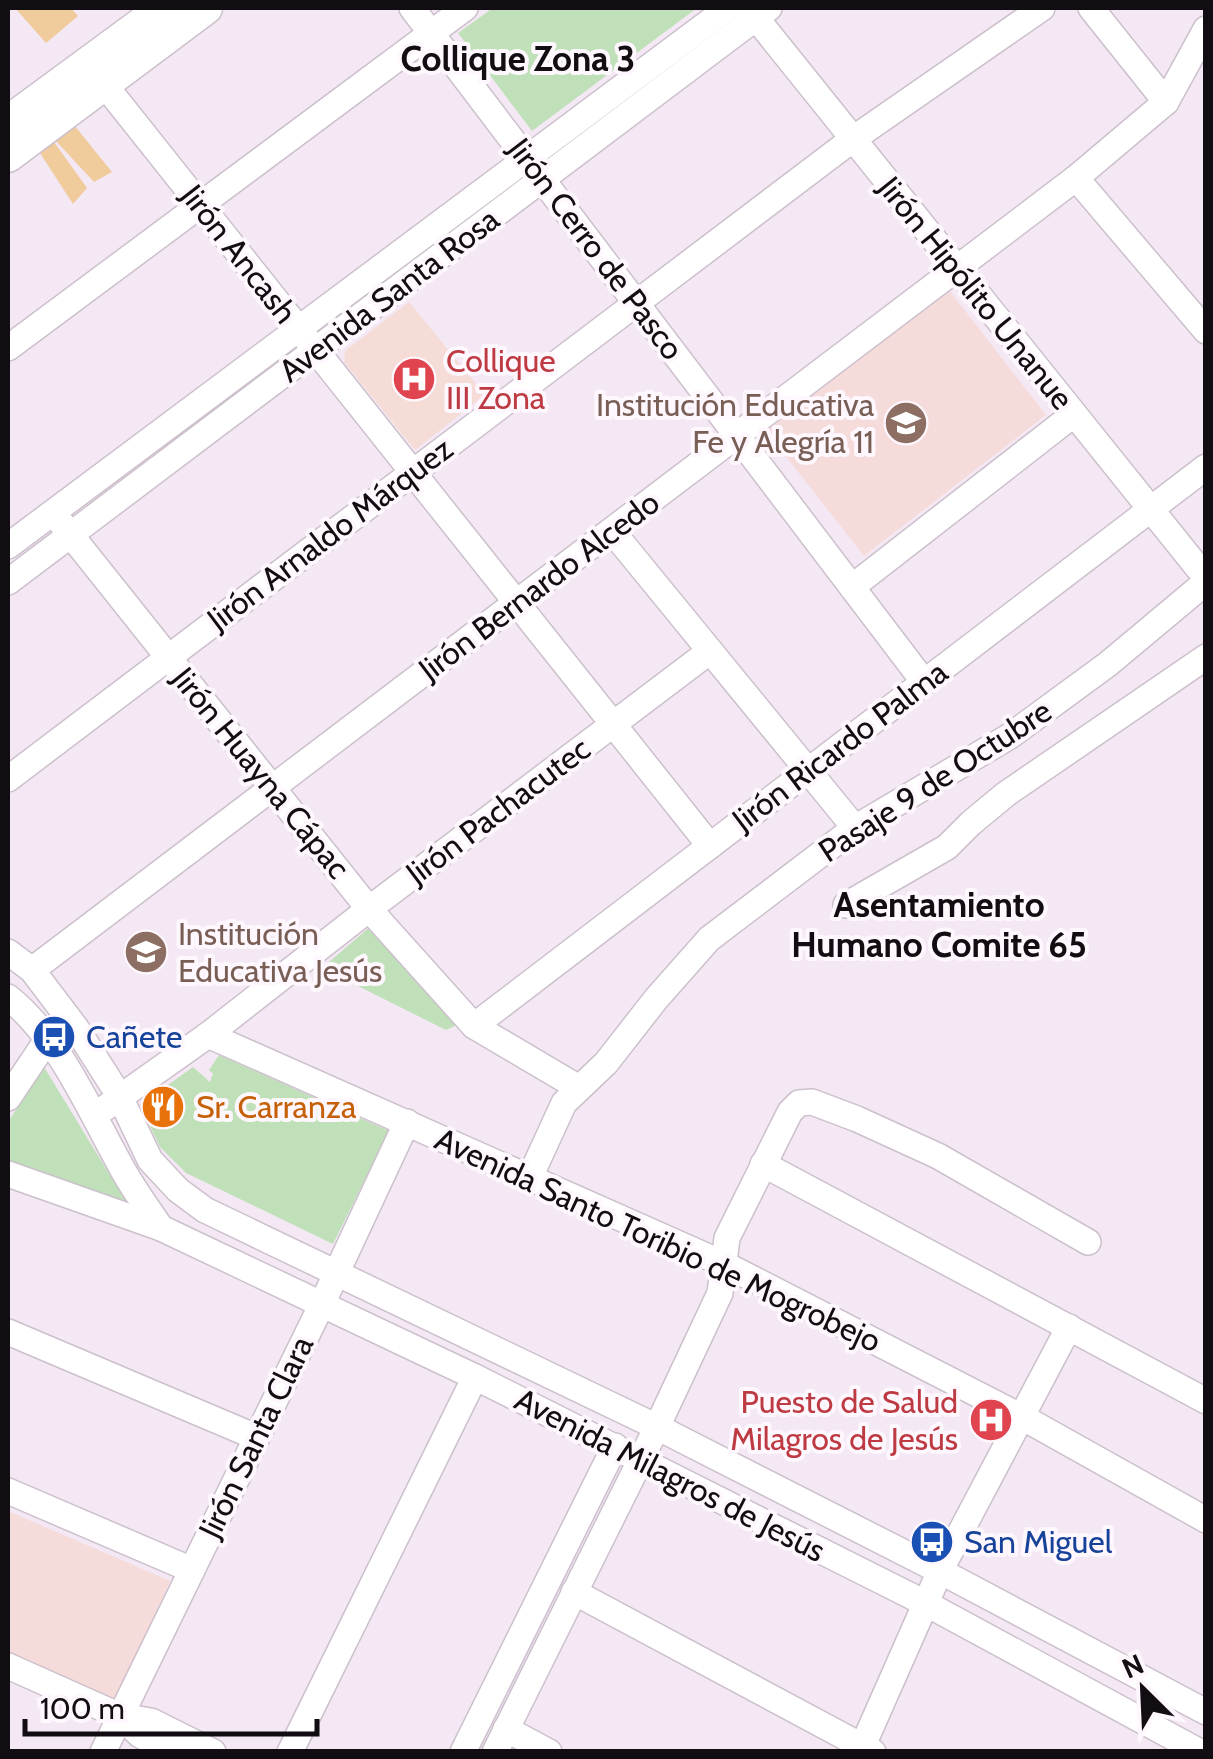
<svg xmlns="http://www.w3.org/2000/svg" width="1213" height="1759" font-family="Cabin,sans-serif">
  <rect width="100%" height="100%" fill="#f4e8f4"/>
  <g fill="#f6dbdb">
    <path d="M949,290l97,125 -182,141 -98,-125z"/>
    <path d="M8,1511l162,70 -55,125 -107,-51z"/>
  </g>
  <path fill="#f6dcd6" d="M409,302l76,93 -70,55 -71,-88 1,-11z"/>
  <g fill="#bfe0b8">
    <path d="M493,8h204l-165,123 -74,-98z"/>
    <path d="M371,926l90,97 -15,7 -124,-62z"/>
    <path d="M219,1055l170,76 -56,113 -147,-71 -26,-26 -20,-42 53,-38 17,15 3,-8 -4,-4z"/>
    <path d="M44,1067l86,141 -122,-44v-42z"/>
  </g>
  <g fill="#f0cb9b">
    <path d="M15,8h56l7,8 -32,27z"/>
    <path d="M74,125l38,47 -18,10 -39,-42z"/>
    <path d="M54,142l33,46 -14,16 -33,-51z"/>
  </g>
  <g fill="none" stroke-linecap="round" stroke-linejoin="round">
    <g stroke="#ccc0cc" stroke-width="28">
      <g id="minor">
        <path d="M412,8l512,674"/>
        <path d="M748,8l458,570"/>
        <path d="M1091,8l75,94"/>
        <path d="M104,84l606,762"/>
        <path d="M1076,178l130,153"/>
        <path d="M8,348l457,-340"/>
        <path d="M62,524l307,385 105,117 105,62"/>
        <path d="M612,531l243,297"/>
        <path d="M8,546l720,-538"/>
        <path d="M8,582l761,-574"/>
        <path d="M852,587l221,-172"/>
        <path d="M8,779l845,-640 189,-131"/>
        <path d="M846,905l101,-58 24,-24 35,-29 200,-137"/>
        <path d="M8,952l24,18 44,58 44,69 30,63 28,30 27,20 452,217 283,144 266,141"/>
        <path d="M32,970l1044,-792 90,-76 40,-73"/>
        <path d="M8,997c54,44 81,113 115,173 11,20 25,39 38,58"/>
        <path d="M474,1026l732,-559"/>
        <path d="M208,1035l516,229 298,153 184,103"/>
        <path d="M8,1098l39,-58"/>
        <path d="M95,1115l113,-80 161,-126 341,-258"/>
        <path d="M763,1164l443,237"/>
        <path d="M8,1174l153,54 314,149 450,226 275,149"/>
        <path d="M530,1177l34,-74 42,-40 50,-64 53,-60 146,-111 155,-92 98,-72 98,-82"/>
        <path d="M8,1332l248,105"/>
        <path d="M8,1491l184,79"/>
        <path d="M574,1592l299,160"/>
        <path d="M8,1666l112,50 31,5 62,31"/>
        <path d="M120,1716l20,19 32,17"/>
        <path d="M506,1729l43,23"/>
        <path d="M103,1752l219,-448 85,-182"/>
        <path d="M290,1752l185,-375"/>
        <path d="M463,1752l152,-306"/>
        <path d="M495,1752l162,-325 63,-134 7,-55 63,-126 9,-9 13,-1 45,17 81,37 150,86"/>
        <path d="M860,1752l80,-181 129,-244"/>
      </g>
    </g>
    <g stroke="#ccc0cc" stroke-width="35">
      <g id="major">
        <path d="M8,122l155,-114"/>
        <path d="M8,156l198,-148"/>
      </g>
    </g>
    <use href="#minor" stroke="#fff" stroke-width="25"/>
    <use href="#major" stroke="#fff" stroke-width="32"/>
  </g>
  <defs>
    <g id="hospital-disc" transform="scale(2.25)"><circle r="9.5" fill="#e0444e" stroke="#fef7fe"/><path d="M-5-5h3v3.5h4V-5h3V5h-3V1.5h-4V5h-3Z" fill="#fff"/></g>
    <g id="school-disc" transform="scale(2.25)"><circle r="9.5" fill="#8d6e63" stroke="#fef7fe"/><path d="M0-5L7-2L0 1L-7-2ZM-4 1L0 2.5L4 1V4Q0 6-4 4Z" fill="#fff"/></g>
    <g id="bus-disc" transform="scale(2.25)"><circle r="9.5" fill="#1a4fb4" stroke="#fef7fe"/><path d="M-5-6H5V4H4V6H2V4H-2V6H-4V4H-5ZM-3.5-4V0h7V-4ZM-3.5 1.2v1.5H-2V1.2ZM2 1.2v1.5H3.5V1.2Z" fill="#fff"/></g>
    <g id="restaurant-disc" transform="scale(2.25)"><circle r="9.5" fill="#e8710a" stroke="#fef7fe"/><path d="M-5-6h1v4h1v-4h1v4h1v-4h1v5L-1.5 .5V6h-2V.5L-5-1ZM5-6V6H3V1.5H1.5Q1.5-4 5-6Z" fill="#fff"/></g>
  </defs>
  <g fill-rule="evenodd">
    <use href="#hospital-disc" x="414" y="379"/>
    <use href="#school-disc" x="906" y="423"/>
    <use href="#school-disc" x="146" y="952"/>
    <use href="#bus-disc" x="54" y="1037"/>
    <use href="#restaurant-disc" x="163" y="1107"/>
    <use href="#hospital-disc" x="991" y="1420"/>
    <use href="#bus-disc" x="932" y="1542"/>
  </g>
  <g text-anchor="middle" stroke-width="8" stroke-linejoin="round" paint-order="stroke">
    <g font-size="32" fill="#110d12" stroke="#fef7fe">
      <text transform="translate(596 249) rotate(53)" y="11">Jirón Cerro de Pasco</text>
      <text transform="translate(239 254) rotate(52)" y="11">Jirón Ancash</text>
      <text transform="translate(976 293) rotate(51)" y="11">Jirón Hipólito Unanue</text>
      <text transform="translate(389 295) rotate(-37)" y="11">Avenida Santa Rosa</text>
      <text transform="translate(330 534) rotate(-37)" y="11">Jirón Arnaldo Márquez</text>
      <text transform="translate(539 586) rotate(-37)" y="11">Jirón Bernardo Alcedo</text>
      <text transform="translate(840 746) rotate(-37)" y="11">Jirón Ricardo Palma</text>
      <text transform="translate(261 773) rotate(51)" y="11">Jirón Huayna Cápac</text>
      <text transform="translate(935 781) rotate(-33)" y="11">Pasaje 9 de Octubre</text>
      <text transform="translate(498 811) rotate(-37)" y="11">Jirón Pachacutec</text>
      <text transform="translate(658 1240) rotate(25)" y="11">Avenida Santo Toribio de Mogrobejo</text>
      <text transform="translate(256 1437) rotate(-64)" y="11">Jirón Santa Clara</text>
      <text transform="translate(670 1475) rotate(27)" y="11">Avenida Milagros de Jesús</text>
    </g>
    <g font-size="32" fill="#be3a42" stroke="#fef7fe" text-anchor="start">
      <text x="446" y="372">Collique<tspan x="446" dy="37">III Zona</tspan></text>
      <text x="958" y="1413" text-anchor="end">Puesto de Salud<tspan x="958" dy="37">Milagros de Jesús</tspan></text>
    </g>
    <g font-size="32" fill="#785e54" stroke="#fef7fe" text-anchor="end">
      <text x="874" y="416">Institución Educativa<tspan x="874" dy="37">Fe y Alegría 11</tspan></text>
      <text x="178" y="945" text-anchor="start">Institución<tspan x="178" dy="37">Educativa Jesús</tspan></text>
    </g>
    <g font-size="32" fill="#164399" stroke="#fef7fe" text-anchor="start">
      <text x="86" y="1048">Cañete</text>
      <text x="964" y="1553">San Miguel</text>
    </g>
    <g font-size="32" fill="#c56008" stroke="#fef7fe" text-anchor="start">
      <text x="196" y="1118">Sr. Carranza</text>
    </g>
    <g font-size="35" font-weight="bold" fill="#110d12" stroke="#fef7fe">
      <text x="518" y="71">Collique Zona 3</text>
      <text x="939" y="917">Asentamiento<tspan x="939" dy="40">Humano Comite 65</tspan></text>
    </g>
  </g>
  <rect width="1213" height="1759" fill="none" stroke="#110d12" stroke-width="20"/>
  <g transform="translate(1143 1689) rotate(336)" stroke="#fef7fe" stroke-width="8" paint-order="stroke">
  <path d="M0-8L18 38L0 25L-18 38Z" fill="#110d12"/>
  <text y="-15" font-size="28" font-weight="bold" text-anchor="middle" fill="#110d12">N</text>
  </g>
  <path d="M25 1719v15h292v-15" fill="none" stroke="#110d12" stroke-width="5"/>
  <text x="40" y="1719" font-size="30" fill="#110d12" stroke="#fef7fe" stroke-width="8" paint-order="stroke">100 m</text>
</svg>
